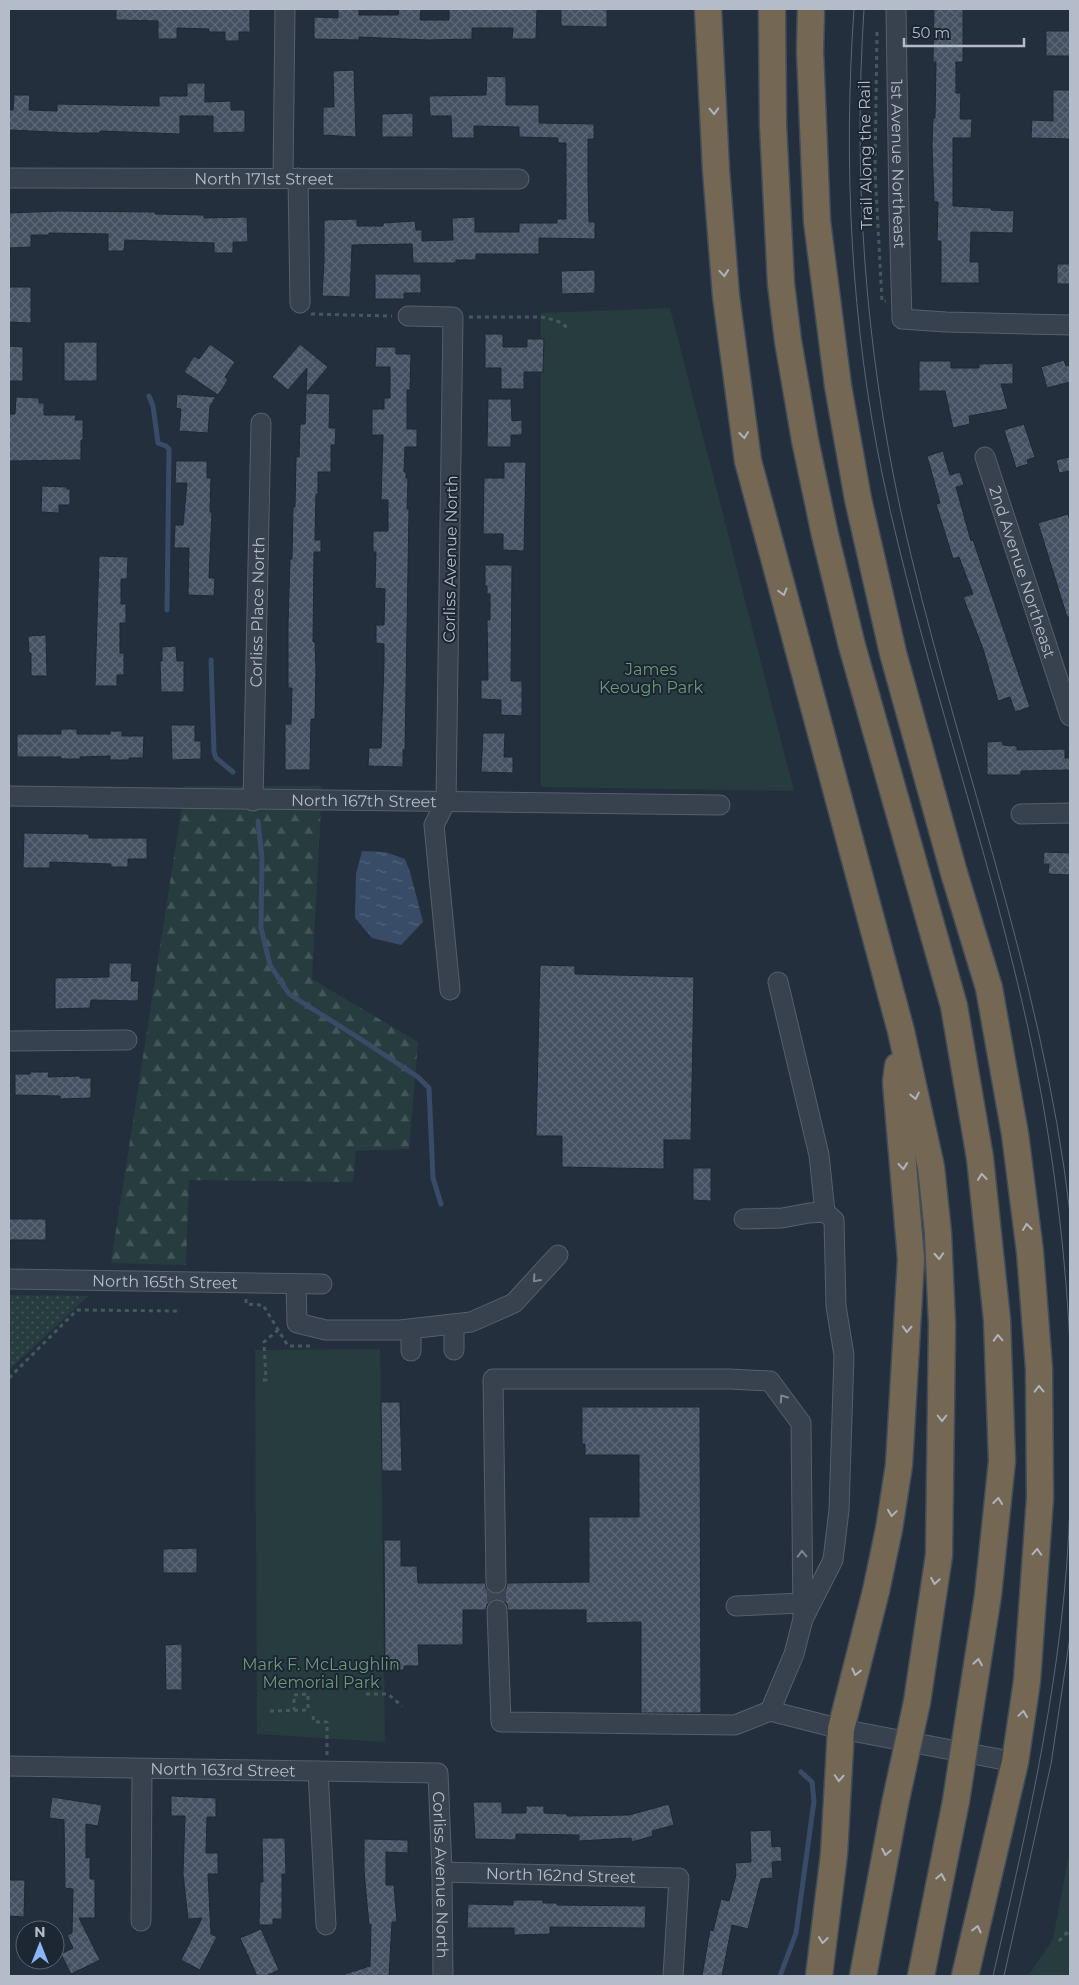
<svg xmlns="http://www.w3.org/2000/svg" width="1079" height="1985" font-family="Montserrat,sans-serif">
  <defs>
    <pattern id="grass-dots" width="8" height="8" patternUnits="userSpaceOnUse" patternTransform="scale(1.25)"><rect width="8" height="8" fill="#263c3f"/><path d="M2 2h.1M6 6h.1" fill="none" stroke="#435659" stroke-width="1.8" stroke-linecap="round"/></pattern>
    <pattern id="forest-firs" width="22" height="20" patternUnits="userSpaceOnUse" patternTransform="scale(1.25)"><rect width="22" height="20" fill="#263c3f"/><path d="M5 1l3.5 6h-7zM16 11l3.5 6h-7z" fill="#435659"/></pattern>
    <pattern id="water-ripples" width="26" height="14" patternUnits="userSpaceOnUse" patternTransform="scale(1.25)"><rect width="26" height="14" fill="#394c67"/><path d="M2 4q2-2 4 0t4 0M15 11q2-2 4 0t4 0" fill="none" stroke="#53647b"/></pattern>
    <pattern id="building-cross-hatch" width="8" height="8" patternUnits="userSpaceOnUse" patternTransform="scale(1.25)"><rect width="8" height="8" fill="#455162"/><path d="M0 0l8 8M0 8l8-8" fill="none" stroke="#5d6877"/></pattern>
  </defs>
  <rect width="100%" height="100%" fill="#242f3e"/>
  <path fill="url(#grass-dots)" d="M9,1295l79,1 -79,74z"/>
  <path fill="url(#forest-firs)" d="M185,786h137l-10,193 106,63 -9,107 -53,2 -3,31 -164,-2 -3,85 -75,-2z"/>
  <g fill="#263c3f">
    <path d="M670,308l124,483 -253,-4v-474z"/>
    <path d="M380,1349l5,393 -128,-8 -2,-384z"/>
    <path d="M1070,1849v127h-42l25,-37z"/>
  </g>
  <path fill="url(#water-ripples)" d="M362,851l23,1 20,7 5,13 13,50 -22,23 -29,-7 -17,-20 1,-44z"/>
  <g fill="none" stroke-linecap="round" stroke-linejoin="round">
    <g stroke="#394c67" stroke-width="5">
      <path d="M149,396l4,10 5,37 8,3 3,3 -2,161"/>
      <path d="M211,660l3,92 2,6 17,14"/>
      <path d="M258,821l4,37 -1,70 9,37 19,29 76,48 53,35 11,11 4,90 8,26"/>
      <path d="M780,1976l16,-43 18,-132 -2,-19 -11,-10"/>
    </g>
  </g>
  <g fill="url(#building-cross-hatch)" stroke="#1f2835">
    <path d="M116,9h134v23h-11v9h-14v-9h-16v-3l-32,-1v11h-19v-18l-42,-1z"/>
    <path d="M338,9h21v6h39l1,-6h22l-1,11h29v-11h88l-1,30h-24l1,-11h-41v11l-44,1 -69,-3v3l-45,-1v-22l24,1z"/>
    <path d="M561,9h46v18l-46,-1z"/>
    <path d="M934,9h29v53h-7v31h5l-1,26h12l-1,19h-18v68l38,2v2l23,1 -1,22 -42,-1 -1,30h9v21h-38v-42h-4l1,-39h-4l-2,-57 1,-27h2l1,-56h-3z"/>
    <rect x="1046" y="31" width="24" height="25"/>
    <path d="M354,70l2,67 -33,-2v-28h11l-1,-36z"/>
    <path d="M487,76l19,1v28h33v18l55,1v15h-6v46l1,37h6v17l-56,-1v16h-63v6h-20v3h-43l-1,-19 -60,1 -2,52 -28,-1 2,-34v-42l33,-1v7h26v-3l32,-2 1,9h6v11l31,-1 -1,-22 23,-1v15h44v-9h38v-4h9v-76h-8v-5l-39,-1v-10l-45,-1v12h-22l-1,-22h-21l-1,-20 57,-1z"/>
    <path d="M187,83h18v19l26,-1v9h14v22l-32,1v-17h-33v18l-80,-3v2h-27l-64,-3v-20h4l1,-15h16l-1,15 28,1v-7l102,2v-10h28z"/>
    <path d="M1053,90h17v49l-39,-1 1,-18 21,1z"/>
    <path d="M413,113v24h-31v-23z"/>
    <path d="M59,211l96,1v2l49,1v3l43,-1 1,25h-15v11h-19v-10l-89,-3 -1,11h-16v-17l-59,-1v2h-18v12l-22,1v-35z"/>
    <rect x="1057" y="264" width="13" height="20"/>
    <path d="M595,270v23l-33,1 -1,-23z"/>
    <path d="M375,274h46v19h-17v6h-29z"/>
    <path d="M9,287h22v36l-22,-1z"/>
    <path d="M485,334h18v13h24v-8h17l-1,33h-19v17h-23v-21h-16z"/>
    <rect x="64" y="342" width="33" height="39"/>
    <path d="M210,344l25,18 -10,15 3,3 -10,15 -34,-23 10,-16 5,3z"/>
    <path d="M300,344l28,23 -22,26 24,1 -1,34h7l-1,17h-4v27h-13v22h-2l-1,46h6v12h-7l-1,90h2l1,27 -1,50h-4l-1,51h-25v-46h6l1,-36h-4v-64l2,-65h2l1,-52h2l1,-50h3l1,-33h5l2,-56 -19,22 -16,-13z"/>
    <path d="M9,346l14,1v34h-14z"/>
    <path d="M376,347h20v7h15l-1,36h-3v39h10v18h-12l-1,25h2v6h2l-1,31h2l-4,241h-2v17l-35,-1 1,-18h12l3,-84v-20l-8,-1v-18h8l1,-36 -10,-1 1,-36h-3v-21h15v-31h-7l2,-65h-11v-26h12v-11h6v-31h-15z"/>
    <path d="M1064,360l2,6 4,-1v17l-23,6 -6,-21z"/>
    <path d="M919,361h32v7h28v-4l34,-1v21h-12l7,25 -39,7 1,8 -17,4 -8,-37h-26z"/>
    <path d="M177,394l39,3 -6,9 -2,27 -29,-2 2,-22 -5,-1z"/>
    <path d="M16,397l23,1v5h5v12h32l-1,5h8v20h-2v20l-72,1v-47h6z"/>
    <path d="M488,399h23l1,22 10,-1v15h-11v12h-24z"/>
    <path d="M1024,424l11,33 -8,3 1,4 -12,4 -12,-38z"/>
    <path d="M943,451l7,24 10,-3 4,13 -8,2 15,54 2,-1 57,167 -15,5 -5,-15 -12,4 -15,-52 -20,-52 10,-3 -14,-37 -6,2 -17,-55 4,-1 -13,-47z"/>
    <path d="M1070,457v14l-11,2 -3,-13z"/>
    <path d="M176,461h31v17h4l-1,34h2l-3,66h6l-1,18 -26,-1 1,-47h-15l1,-23h8l4,-42h-12z"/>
    <path d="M504,462h22l-2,89 -21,-1v-16h-20l1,-56h20z"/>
    <path d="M42,486l25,1v2h3v16h-11v8l-18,-1z"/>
    <path d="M1068,514l2,7v96h-3l-29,-94z"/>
    <path d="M99,556l29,1 -1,22h-6v25h5v19h-6v30h4v22h-7v11h-22z"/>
    <path d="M485,565h27l-1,116h11v35l-21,-1v-15l-20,-1v-19h7l-1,-60h3v-26h-3v-8h-2z"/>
    <path d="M46,635l1,41h-16v-23h-2l-1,-17z"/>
    <path d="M176,646l1,15h7v31h-23l-1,-31h2v-14z"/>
    <path d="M171,725h24v16h6v18l-29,1z"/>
    <path d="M61,729h16v5h33v-3h12v5h22l-1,22h-14v2h-19v-4l-30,1 1,2h-20v-2h-44v-23h44z"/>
    <path d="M483,733h22l-1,24h9v16l-32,-1z"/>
    <path d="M1002,741l1,4 14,1v4l48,-1v9h5v12l-49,1v4h-34v-33z"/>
    <path d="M24,833l65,1v4h58v21h-19v8h-17v-3l-61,-2v6h-27z"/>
    <path d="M1044,852l26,1v22l-22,-1 1,-10h-6z"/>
    <path d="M109,963h23l-1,18h8l-1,20 -47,-1 -1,8 -35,1v-31l54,-1z"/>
    <path d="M540,965l35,1v8l119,3 -3,163h-27v29l-102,-2v-31h-26z"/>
    <path d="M30,1072h19l-1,5 32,-1v2h11v20l-31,1v-3l-45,-1v-21h15z"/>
    <path d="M693,1168h18v33l-18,-1z"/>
    <rect x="9" y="1219" width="37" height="21"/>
    <path d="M381,1402h19l2,69h-20z"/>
    <path d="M582,1407h118l1,306h-60v-91l-55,1v-13h-78l-1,-6 -4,-4 -7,-1 -9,5 -1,6h-23v35h-45l1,21h-15v4h-19l-1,-130h17v26h16l1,17h67l1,5 4,5 7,1 9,-5 1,-6 82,-1v-65h50v-62h-54v-11h-3z"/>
    <path d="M197,1548v25h-34v-24z"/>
    <path d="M182,1644v46h-16l-1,-45z"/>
    <path d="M171,1796l45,2v19h-9l-1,36h12v21h-10l3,60 6,3 -17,33 -19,-10 21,-42 -14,1 -5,-45 2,-58h-14z"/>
    <path d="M52,1797l50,8 -4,21 -12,-2v34l4,-1v22h5v39h-16l21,42 -29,14 -10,-20 12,-6 -6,-13 5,-2 1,-44 -8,-1 -1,-68 -15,-2z"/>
    <path d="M473,1802h29v11h24v-7h18v7l23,1v2l62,-1 40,-11 5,21 -22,6 1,5 -21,6 -1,-4 -52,3v-6l-63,-1v6l-41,-1z"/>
    <path d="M771,1830l1,17 9,-1 1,15 -10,1 1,16 -12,1 -13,50 -16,-4 -10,51h-20l8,-46 3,1 8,-32 8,2 7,-26 -1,-12 16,-1 -1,-31z"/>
    <path d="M262,1838h23l1,36h-4v45h-9v6h-14l1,-43h3z"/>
    <path d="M364,1839l44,1v13l-22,-1v33h8l3,37h-5l-3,54h-44v-2l25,-8 1,-42 -2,1 -5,-54z"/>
    <path d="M9,1880h16l-1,37 -15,-1z"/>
    <path d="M513,1900h30v3h14v2l89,1 -1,22 -95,-1v7l-36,1v-7h-47l1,-24 45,1z"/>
    <path d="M261,1929l18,41 -13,6h-9l-17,-38z"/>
  </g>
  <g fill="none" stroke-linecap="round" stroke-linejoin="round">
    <path stroke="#3a4453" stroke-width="19" stroke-dasharray="19 9" stroke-linecap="butt" d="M496,1583l1,27"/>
    <g stroke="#565f6c" stroke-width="21">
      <g id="minor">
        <path id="s1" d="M896,9l3,202 3,108 44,3 124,3"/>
        <path id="s2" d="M9,178l510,1"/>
        <path d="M283,178l2,-169"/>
        <path d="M298,178l2,125"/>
        <path d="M408,316l45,1 -7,484 -12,24 16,165"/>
        <path id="s3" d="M985,457l85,259"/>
        <path id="s4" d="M9,796c237,4 474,5 711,9"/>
        <path id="s5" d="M253,801l8,-378"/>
        <path d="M1021,814l49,-1"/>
        <path d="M778,982l41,173 6,57"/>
        <path d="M9,1041l118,-1"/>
        <path d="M744,1219l38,-1 27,-5 16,-1 9,8 2,86 8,49 -5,155 -6,50 -30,59 -9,35 -24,57"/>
        <path id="s6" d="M9,1279l313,5"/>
        <path d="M296,1284l1,39 29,7h74l71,-8 43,-19 44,-48"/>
        <path d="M454,1324v26"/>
        <path d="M411,1329v22"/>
        <path d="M496,1583l-3,-204h236l41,2 31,42 2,196"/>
        <path d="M736,1606l67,-3"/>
        <path d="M497,1610l4,112 234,3 35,-14 71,18 174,33"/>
        <path id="s7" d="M9,1766l429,7 4,99 1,104"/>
        <path d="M318,1771l8,154"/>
        <path id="s8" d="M442,1872l237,6 -6,98"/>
        <path d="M141,1921l1,-152"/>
      </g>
    </g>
    <g stroke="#434c59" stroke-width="29">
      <g id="highway">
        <path d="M708,9l8,161 10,126 22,165 153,570 30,136 7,66 4,92 -3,230 -22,147"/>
        <path d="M772,9l1,116 8,159 7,57 17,99 20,95 27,111 102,360 26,152 17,162 5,141 -14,134 -18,115"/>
        <path d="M811,9l-1,42 7,170 21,165 20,113 35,154 61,220 35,115 26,146 15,118 9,117 1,129 -13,183 -12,81 -50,214"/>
        <path d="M819,1976l15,-122 7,-125 35,-138 13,-62 10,-64 12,-206 -15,-177 2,-16"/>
        <path d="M863,1976l32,-172"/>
        <path d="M921,1976l35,-175"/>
      </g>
    </g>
    <g stroke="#44595c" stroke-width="3" stroke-dasharray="4 4" stroke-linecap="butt">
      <path d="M877,32l-2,138 7,131h4"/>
      <path d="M311,314l81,2"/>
      <path d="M469,317h72c10,2 21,4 27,12"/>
      <path d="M246,1299v5l17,1 25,41h26"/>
      <path d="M9,1378l68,-68 103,1"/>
      <path d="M263,1380h3l-2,-38 14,-12"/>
      <path d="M366,1694h22l14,12"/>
      <path d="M270,1711l38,-1v-16l-14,1v15"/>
      <path d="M313,1716l1,6h13v34"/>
      <path d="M1065,1932l5,4"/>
      <path d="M1059,1941l11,-12"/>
    </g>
    <use href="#minor" stroke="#38414e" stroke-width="19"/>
    <use href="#highway" stroke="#746855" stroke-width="26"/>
    <g stroke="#5a6575" stroke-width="1">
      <path d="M854,9c-11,156 -3,316 29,469 38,178 99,351 140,528 26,112 41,224 47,338"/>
      <path d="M864,9c-11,169 1,337 37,503 52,235 141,460 169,701"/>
      <path d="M993,1976c36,-156 72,-311 77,-471"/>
      <path d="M1004,1976l47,-212 19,-127"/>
    </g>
    <g stroke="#434c59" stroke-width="29" stroke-linecap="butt">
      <g id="highway-bridge">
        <path d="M956,1801l14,-91"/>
        <path d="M895,1804l22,-102"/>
      </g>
    </g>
    <use href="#highway-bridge" stroke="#746855" stroke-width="26"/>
  </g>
  <defs><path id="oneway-chevron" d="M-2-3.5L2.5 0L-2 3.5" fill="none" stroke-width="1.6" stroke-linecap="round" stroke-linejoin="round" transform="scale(1.25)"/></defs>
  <g stroke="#aeb4bd">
    <use href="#oneway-chevron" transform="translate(714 111) rotate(88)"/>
    <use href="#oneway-chevron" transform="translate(724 273) rotate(85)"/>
    <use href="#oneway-chevron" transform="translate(744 435) rotate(83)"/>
    <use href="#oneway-chevron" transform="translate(783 592) rotate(75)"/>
    <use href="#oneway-chevron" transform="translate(915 1096) rotate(78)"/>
    <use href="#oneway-chevron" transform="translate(903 1166) rotate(85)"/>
    <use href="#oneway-chevron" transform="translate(982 1177) rotate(-96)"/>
    <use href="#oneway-chevron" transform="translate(1027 1227) rotate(-97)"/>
    <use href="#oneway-chevron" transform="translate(939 1256) rotate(87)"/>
    <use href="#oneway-chevron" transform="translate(907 1329) rotate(93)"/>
    <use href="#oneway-chevron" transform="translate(998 1338) rotate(-92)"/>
    <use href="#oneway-chevron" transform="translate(1039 1389) rotate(-91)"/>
    <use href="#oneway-chevron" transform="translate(942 1418) rotate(90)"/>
    <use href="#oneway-chevron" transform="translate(998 1501) rotate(-84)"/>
    <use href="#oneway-chevron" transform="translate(892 1513) rotate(98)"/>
    <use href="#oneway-chevron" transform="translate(1037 1552) rotate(-87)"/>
    <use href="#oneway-chevron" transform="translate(935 1581) rotate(99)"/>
    <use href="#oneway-chevron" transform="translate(978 1662) rotate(-81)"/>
    <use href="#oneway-chevron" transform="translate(856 1672) rotate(104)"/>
    <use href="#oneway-chevron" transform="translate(1023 1714) rotate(-82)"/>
    <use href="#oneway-chevron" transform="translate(839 1778) rotate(93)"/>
    <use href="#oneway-chevron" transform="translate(886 1852) rotate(101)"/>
    <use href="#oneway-chevron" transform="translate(941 1877) rotate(-79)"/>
    <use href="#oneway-chevron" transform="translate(977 1929) rotate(-76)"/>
    <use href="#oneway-chevron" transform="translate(823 1940) rotate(97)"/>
  </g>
  <g stroke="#7c8592">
    <use href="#oneway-chevron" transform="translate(536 1279) rotate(132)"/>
    <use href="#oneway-chevron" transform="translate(783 1398) rotate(-125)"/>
    <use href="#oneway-chevron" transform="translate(802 1554) rotate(-91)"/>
  </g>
  <g text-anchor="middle" stroke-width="4" stroke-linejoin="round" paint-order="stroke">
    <g font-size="16" fill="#b4bcc9" stroke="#1d2633">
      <text transform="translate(865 155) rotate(-91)" y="6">Trail Along the Rail</text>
      <text dy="6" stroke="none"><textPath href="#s1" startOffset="155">1st Avenue Northeast</textPath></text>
      <text dy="6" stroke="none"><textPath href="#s2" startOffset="255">North 171st Street</textPath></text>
      <text transform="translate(450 559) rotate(-89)" y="6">Corliss Avenue North</text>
      <text dy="6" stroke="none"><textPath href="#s3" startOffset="121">2nd Avenue Northeast</textPath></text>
      <text dy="6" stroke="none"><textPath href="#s5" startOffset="189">Corliss Place North</textPath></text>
      <text dy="6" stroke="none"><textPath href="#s4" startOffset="355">North 167th Street</textPath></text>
      <text dy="6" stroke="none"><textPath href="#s6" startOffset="156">North 165th Street</textPath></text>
      <text dy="6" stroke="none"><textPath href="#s7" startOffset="214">North 163rd Street</textPath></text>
      <text dy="6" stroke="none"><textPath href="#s7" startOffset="531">Corliss Avenue North</textPath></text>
      <text dy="6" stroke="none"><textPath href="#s8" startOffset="119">North 162nd Street</textPath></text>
    </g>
    <g font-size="16" fill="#6b9a76" stroke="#1d2633">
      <text x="651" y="675">James<tspan x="651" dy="18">Keough Park</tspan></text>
      <text x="321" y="1670">Mark F. McLaughlin<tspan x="321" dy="18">Memorial Park</tspan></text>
    </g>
  </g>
  <rect width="1079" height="1985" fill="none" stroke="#b4bcc9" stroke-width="20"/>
  <g transform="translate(40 1945)"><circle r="24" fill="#1d2633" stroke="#59626f"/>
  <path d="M0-4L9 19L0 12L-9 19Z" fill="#8ab4f8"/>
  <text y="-8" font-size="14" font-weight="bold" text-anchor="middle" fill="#b4bcc9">N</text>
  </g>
  <path d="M904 38v8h120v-8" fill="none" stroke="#b4bcc9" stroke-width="2.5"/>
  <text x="912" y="38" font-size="15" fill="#b4bcc9" stroke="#1d2633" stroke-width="4" paint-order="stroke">50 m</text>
</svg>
